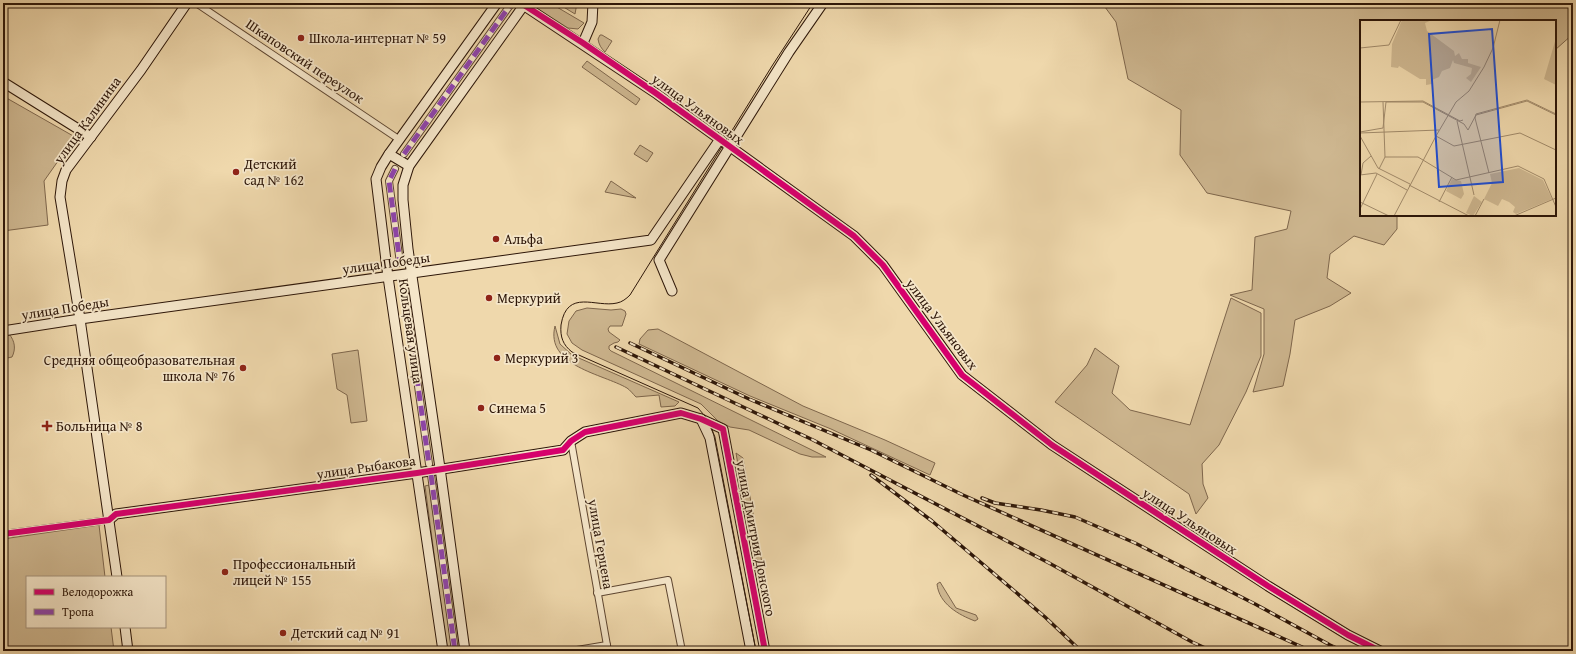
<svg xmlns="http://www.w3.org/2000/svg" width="1576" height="654" font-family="'Gentium Book Plus',serif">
  <rect width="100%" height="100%" fill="#efd8ac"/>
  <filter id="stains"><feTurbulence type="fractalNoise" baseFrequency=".005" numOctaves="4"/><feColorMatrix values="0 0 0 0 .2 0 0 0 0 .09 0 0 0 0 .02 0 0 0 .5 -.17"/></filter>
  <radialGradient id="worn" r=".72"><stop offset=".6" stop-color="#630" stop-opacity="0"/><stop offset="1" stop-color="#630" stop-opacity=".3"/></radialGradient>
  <g fill="#ceb790" stroke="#7e664c">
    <path d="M537,3h13l34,20 -6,6 -10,-1 -33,-21z"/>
    <path d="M557,3h20l-2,11z"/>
    <path d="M1102,3h471v31l-18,16v-29h-194v194h36v14l-13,16 -30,-9 -24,18 -3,24 24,15 -21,13 -35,14 -5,34 -7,32 -30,6 11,-38v-45l-34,-14 22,-5 3,-53 32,-8 4,-18 -84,-18 -27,-38 1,-45 -53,-31 -12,-57z"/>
    <path d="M600,35h2l10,6 -7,11c-4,-4 -6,-7 -7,-13z"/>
    <path d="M587,61l53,38 -4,6 -54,-38z"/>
    <path d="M3,96l72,41 -31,44 4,44 -45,6z"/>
    <path d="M640,145l13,8 -6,9 -13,-8z"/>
    <path d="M611,181l25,17 -31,-6z"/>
    <path d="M1231,298l30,15v43l-15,36 -27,53 -17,19 1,20 5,14 -12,16 -7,-20 -134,-92 32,-37 8,-17 24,18 -7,27 18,17 60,15z"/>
    <path d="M587,308l24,2 10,-1 4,2 1,3 -4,12h-12l-2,3 1,3 11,8 -2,2 -4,1 -5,3v3l2,2 215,106h-14l-12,-3 -51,-24 -19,-3 -12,-6 -17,-17 -119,-54 -10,-7 -5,-9 2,-13 7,-10z"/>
    <path d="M555,326l5,18 12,11 107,47 -4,4 -14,1 -2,-12 -23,2c-3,-3 -6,-7 -9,-9 -24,-14 -82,-22 -72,-62z"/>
    <path d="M658,329l145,77 82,34 50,23 -5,12 -99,-46 -81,-33 -111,-52 1,-5 8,-9z"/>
    <path d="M9,334c6,7 7,15 3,23l-9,2v-24z"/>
    <path d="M358,350l9,71 -16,2 -4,-28 -10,-6 -5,-35z"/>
    <path d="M736,453l7,5 19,105 -8,-6z"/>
    <path d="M433,484h5l23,167h-5z"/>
    <path d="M429,485l23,166h-5l-22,-165z"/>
    <path d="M99,525l6,52h-78v50h84l3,24h-111v-112z"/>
    <path d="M940,582l16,26 20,7 2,4 -3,2c-16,-6 -36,-17 -38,-37z"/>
  </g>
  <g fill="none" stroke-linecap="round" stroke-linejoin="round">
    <g stroke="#5e4631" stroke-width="8">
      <g id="street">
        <path d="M196,3l204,137"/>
        <path d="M404,154l107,-150"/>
        <path d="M395,169l-6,12 11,82"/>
        <path d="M404,287l25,177"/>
        <path d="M571,441l37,210"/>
        <path d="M431,475l24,176"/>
        <path d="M3,534l106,-14"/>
        <path d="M597,593l71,-13 14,71"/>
        <path d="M571,651l36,-6"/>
      </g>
    </g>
    <g stroke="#2d1608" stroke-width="11">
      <g id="secondary">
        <path d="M520,3l137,91 197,142 29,29 79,110 90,70 216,141 80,49 32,16"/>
        <path d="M583,43l9,-21 1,-19"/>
        <path d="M3,82l88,55"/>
        <path d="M389,154l20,12"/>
        <path d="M672,291l-13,-31 130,-208 34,-49"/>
        <path d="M3,331l77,-12 571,-79 69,-101"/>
        <path d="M701,419l9,19 41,213"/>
        <path d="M109,520l7,-6 301,-41 146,-23 8,-9 14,-9 96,-19 20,6 22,10 42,222"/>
        <path d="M117,577l-37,-258 -20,-122 2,-16 4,-11 75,-100 46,-67"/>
        <path d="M125,627l3,24"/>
        <path d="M443,651l-55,-374 -12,-98 5,-12 8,-13 108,-151"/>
        <path d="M465,651l-25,-183 -32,-219 -5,-49v-15l6,-19 115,-161"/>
      </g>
    </g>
    <use href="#street" stroke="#f5e6c9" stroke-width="6"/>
    <use href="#secondary" stroke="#f5e6c9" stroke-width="9"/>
    <path stroke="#2d1608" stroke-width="1" d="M756,651l-42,-215 -4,-14 -12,-14 -126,-56c-9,-7 -12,-15 -11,-27 6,-37 35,-17 56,-22 5,-1 9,-4 13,-8l142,-229 41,-63"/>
    <g stroke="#2d1608" stroke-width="3.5">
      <g id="rail">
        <path d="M630,343l119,56 122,51 92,45 348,156"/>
        <path d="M616,347l197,93 236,123 143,79 20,9"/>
        <path d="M871,475l61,46 113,96 36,34"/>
        <path d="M982,498l13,5 46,7 34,7 60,26 120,61 75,41 13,6"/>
      </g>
    </g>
    <use href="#rail" stroke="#f5e6c9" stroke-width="2" stroke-dasharray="6" stroke-linecap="butt"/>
    <g stroke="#8e44ad" stroke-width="5" stroke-dasharray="10 5" stroke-linecap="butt">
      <path d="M404,154l107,-150"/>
      <path d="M395,169l-6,12 11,82"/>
      <path d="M404,287l25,177"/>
      <path d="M431,475l24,176"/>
    </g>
    <g stroke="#f5e6c9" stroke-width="8">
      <g id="cycleway">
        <path d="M524,5l59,38 74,51 197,142 29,29 79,110 90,70 216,141 80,49 32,16"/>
        <path d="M3,534l106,-14 7,-6 301,-41 146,-23 8,-9 14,-9 96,-19 20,6 22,10 42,222"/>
      </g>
    </g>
    <use href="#cycleway" stroke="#d6006c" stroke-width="6"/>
  </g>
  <g fill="#8f2418" stroke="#f5e6c9" stroke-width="1.5">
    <circle cx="301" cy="38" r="4"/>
    <circle cx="236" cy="172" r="4"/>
    <circle cx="496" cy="239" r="4"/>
    <circle cx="489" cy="298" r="4"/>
    <circle cx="497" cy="358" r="4"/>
    <circle cx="243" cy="368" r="4"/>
    <circle cx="481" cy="408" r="4"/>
    <path d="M45 420h4v4h4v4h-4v4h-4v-4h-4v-4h4z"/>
    <circle cx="225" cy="572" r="4"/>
    <circle cx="283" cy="633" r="4"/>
  </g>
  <g text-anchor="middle" stroke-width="3.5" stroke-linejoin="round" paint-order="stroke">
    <g font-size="14" fill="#2d1608" stroke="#f5e6c9" text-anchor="start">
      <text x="309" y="43">Школа-интернат № 59</text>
      <text x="244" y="169">Детский<tspan x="244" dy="16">сад № 162</tspan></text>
      <text x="504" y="244">Альфа</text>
      <text x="497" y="303">Меркурий</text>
      <text x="505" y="363">Меркурий 3</text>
      <text x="235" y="365" text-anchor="end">Средняя общеобразовательная<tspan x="235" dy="16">школа № 76</tspan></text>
      <text x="489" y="413">Синема 5</text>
      <text x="56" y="431">Больница № 8</text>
      <text x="233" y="569">Профессиональный<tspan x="233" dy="16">лицей № 155</tspan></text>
      <text x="291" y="638">Детский сад № 91</text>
    </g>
    <g font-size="14" fill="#2d1608" stroke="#f5e6c9">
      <text transform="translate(305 61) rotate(34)" y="5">Шкаповский переулок</text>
      <text transform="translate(698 109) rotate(36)" y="5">улица Ульяновых</text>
      <text transform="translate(87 120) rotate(-54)" y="5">улица Калинина</text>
      <text transform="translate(386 263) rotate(-8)" y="5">улица Победы</text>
      <text transform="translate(65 308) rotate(-9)" y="5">улица Победы</text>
      <text transform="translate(942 324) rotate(53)" y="5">улица Ульяновых</text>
      <text transform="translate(411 331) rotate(82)" y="5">Кольцевая улица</text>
      <text transform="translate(366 467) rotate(-8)" y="5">улица Рыбакова</text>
      <text transform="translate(1190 521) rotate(33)" y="5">улица Ульяновых</text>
      <text transform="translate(756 538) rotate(79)" y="5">улица Дмитрия Донского</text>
      <text transform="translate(601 544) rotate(80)" y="5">улица Герцена</text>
    </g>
  </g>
  <g transform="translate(1360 20)">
    <rect width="196" height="196" fill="#efd8ac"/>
    <path d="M42,0h30l-7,3 2,8 27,20 1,5 4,-3 3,6h6v4l13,4 -10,15 -5,-4 5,-4 1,-6 -18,-5 -1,-3 -3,8 -8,3 -3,6 -7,3v4l-6,1v-6h-6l-21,-13 -1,2 -7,-1 1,-23zM196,18v47l-12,-6zM159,148l24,12 9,19 -36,15 -3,-2 2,-5 -6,-5 -7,-3 -4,7 -14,-7 8,-16 -2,-9zM92,159l9,2 3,13 -3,5 -15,-8zM114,176l8,6 -9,14 -7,-3z" fill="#ceb790"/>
    <path fill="none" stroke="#a18a6a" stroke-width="1" d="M0,28l29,-3 12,-25M0,82l63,-1 37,20 3,-1M97,101l17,74M0,112l23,-4 3,-26h37l41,22 4,6 8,-15 51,-14 29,14M0,113l79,-3M0,116l18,32 32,16M76,116l20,-34 13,-11 15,-24 9,-19 7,-28M25,137h33l38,23 62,-14 26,13 12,28M19,149l6,-12 -2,-55M129,153l-14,-55 1,-4 51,-14 29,14M0,155l16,-2 31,17M1,155l2,-12 8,-7M49,165l60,31M0,182l29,14M79,182l13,-25M0,189l17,-35M34,196l42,-80 18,10 66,-13 36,17M115,196l9,-17M154,196l42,-18"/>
    <path fill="#1d4ed8" fill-opacity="0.15" stroke="#1d4ed8" stroke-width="2" d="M132,9l11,153 -64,5 -10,-153z"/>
    <rect width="196" height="196" fill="none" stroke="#2d1608" stroke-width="2"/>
  </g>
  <rect width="1576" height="654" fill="none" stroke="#efd8ac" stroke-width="16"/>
  <rect x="4" y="4" width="1568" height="646" fill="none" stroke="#2d1608" stroke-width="2"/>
  <rect x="8" y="8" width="1560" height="638" fill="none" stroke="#2d1608"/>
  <rect x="26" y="576" width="140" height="52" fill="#f5e6c9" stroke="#a5937c"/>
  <rect x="34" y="589" width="20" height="6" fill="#d6006c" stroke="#a5937c"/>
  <text x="62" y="596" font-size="12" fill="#2d1608">Велодорожка</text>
  <rect x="34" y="609" width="20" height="6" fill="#8e44ad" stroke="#a5937c"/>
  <text x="62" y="616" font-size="12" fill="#2d1608">Тропа</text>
  <rect width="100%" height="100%" filter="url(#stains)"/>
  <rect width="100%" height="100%" fill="url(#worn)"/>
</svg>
